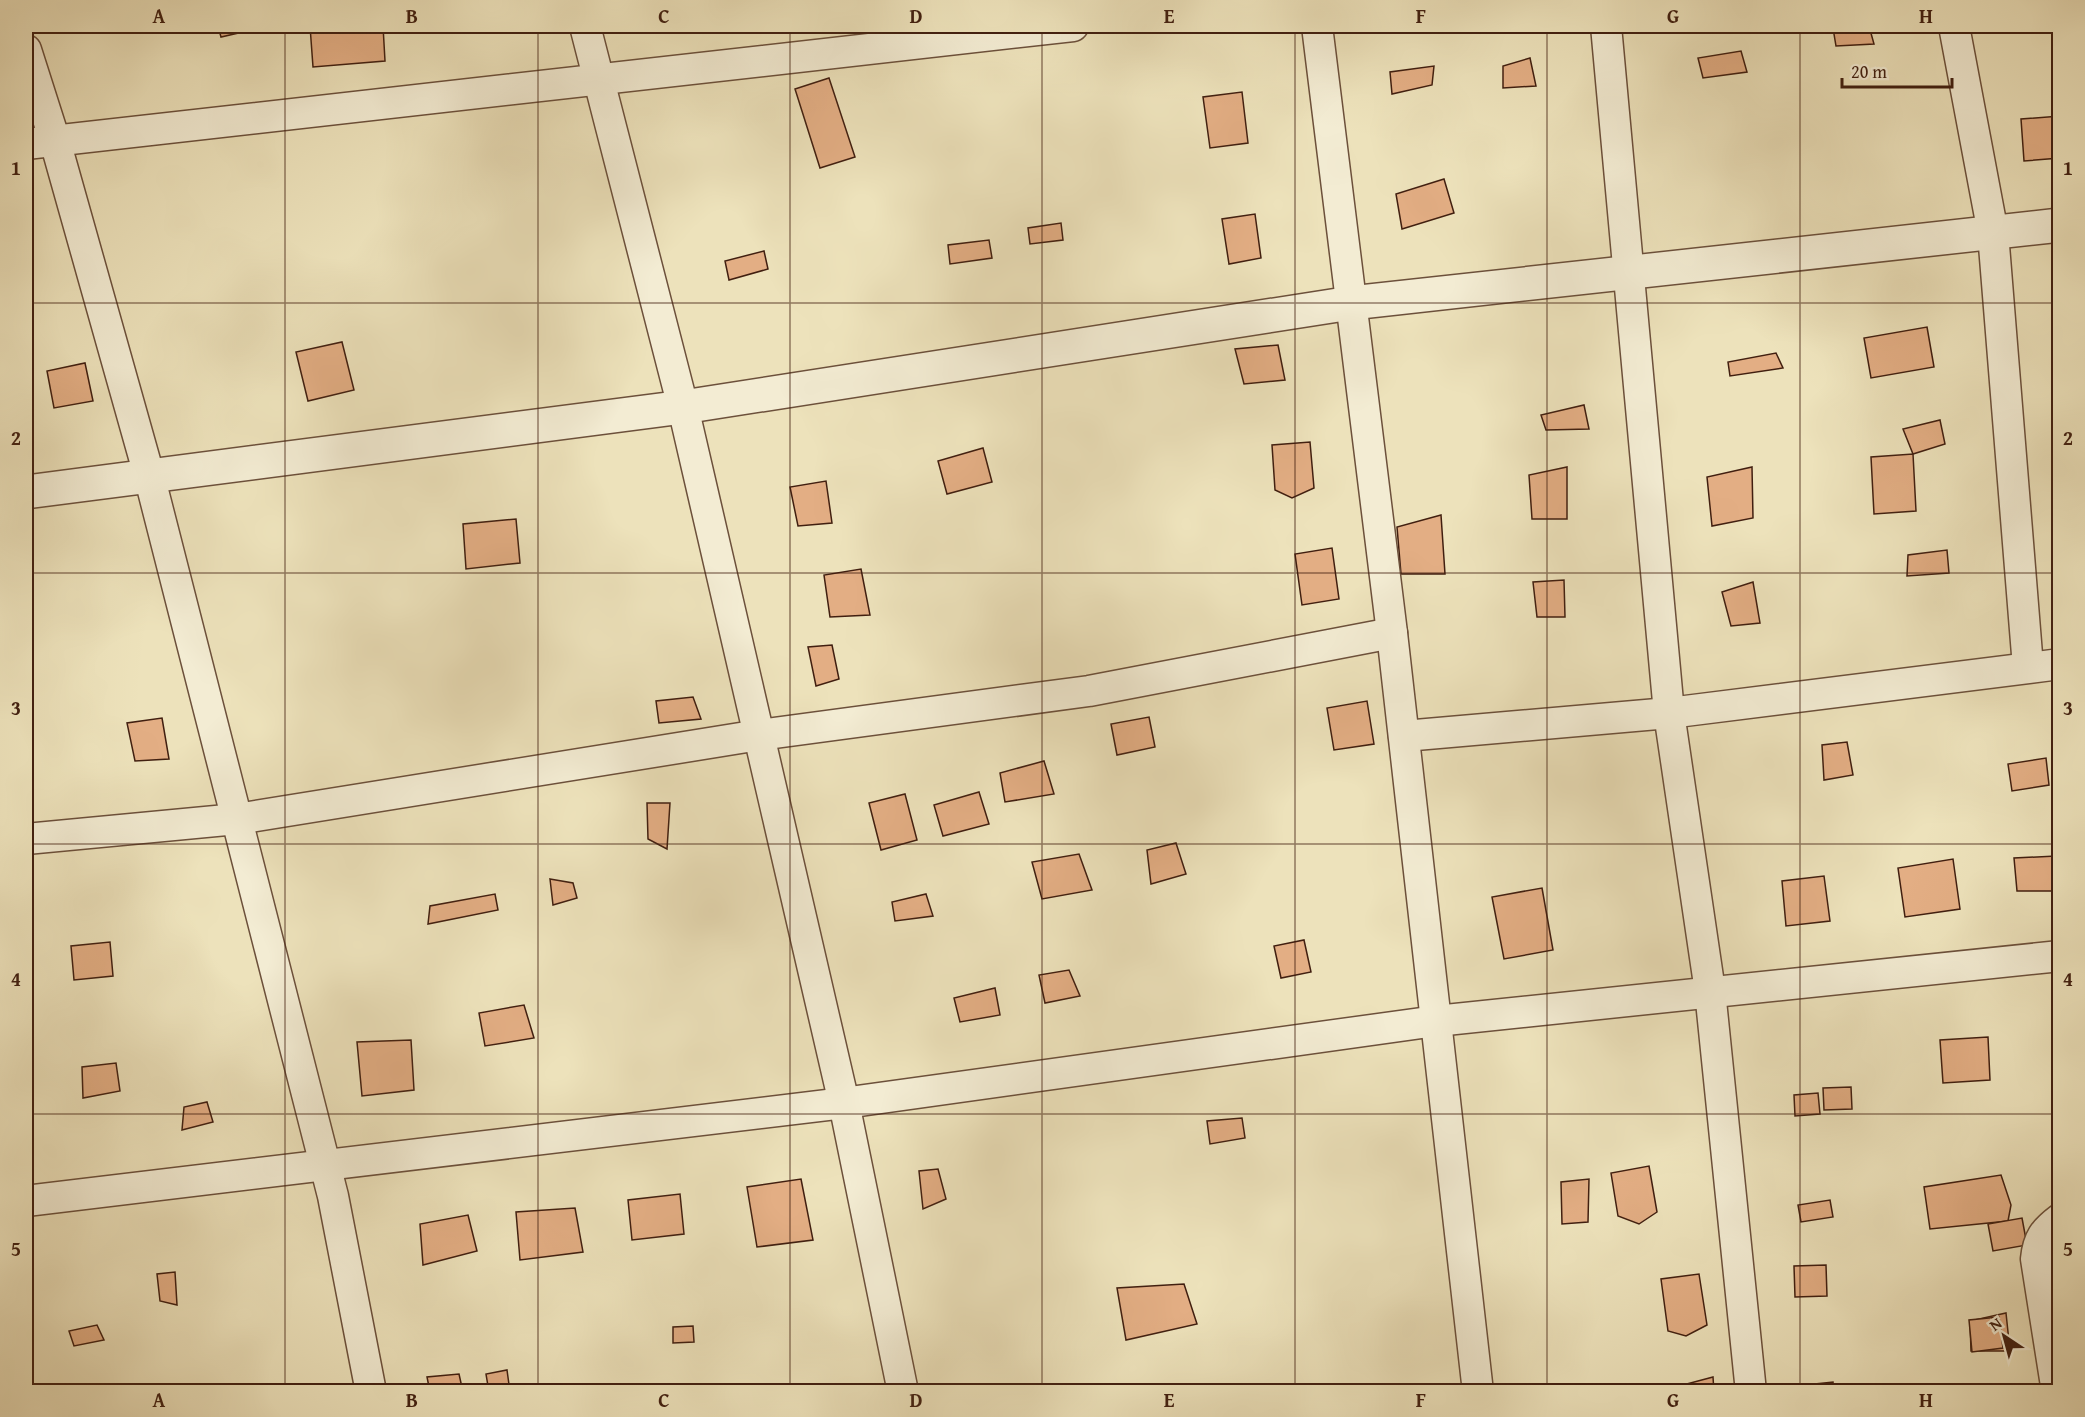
<svg xmlns="http://www.w3.org/2000/svg" width="2085" height="1417" font-family="'Gentium Book Plus',serif">
  <rect width="100%" height="100%" fill="#ede2bb"/>
  <filter id="stains"><feTurbulence type="fractalNoise" baseFrequency=".00333" numOctaves="4"/><feColorMatrix values="0 0 0 0 .2 0 0 0 0 .09 0 0 0 0 .02 0 0 0 .5 -.17"/></filter>
  <radialGradient id="worn" r=".72"><stop offset=".6" stop-color="#630" stop-opacity="0"/><stop offset="1" stop-color="#630" stop-opacity=".3"/></radialGradient>
  <g fill="#e3ae84" stroke="#411f10" stroke-width="1.5">
    <path d="M218,26h51l-48,11z"/>
    <path d="M310,26h73l2,35 -72,6z"/>
    <path d="M1844,26h25l5,18 -38,2 -3,-18z"/>
    <path d="M1741,51l6,21 -44,6 -5,-20z"/>
    <path d="M1530,58l6,28 -33,2v-22z"/>
    <path d="M1434,66l-2,19 -40,9 -2,-22z"/>
    <path d="M829,78l26,79 -35,11 -25,-79z"/>
    <path d="M1242,92l6,51 -38,5 -7,-51z"/>
    <path d="M2060,116v42l-36,3 -3,-42z"/>
    <path d="M1444,179l10,34 -52,16 -6,-35z"/>
    <path d="M1255,214l6,44 -32,6 -7,-45z"/>
    <path d="M1061,223l2,17 -33,4 -2,-16z"/>
    <path d="M989,240l3,18 -42,6 -2,-19z"/>
    <path d="M764,251l4,18 -39,11 -4,-19z"/>
    <path d="M1927,327l7,40 -63,11 -7,-40z"/>
    <path d="M342,342l12,48 -46,11 -12,-49z"/>
    <path d="M1278,345l7,35 -41,4 -9,-35z"/>
    <path d="M1776,353l7,15 -53,8 -2,-14z"/>
    <path d="M85,363l8,38 -39,7 -7,-37z"/>
    <path d="M1584,405l5,24 -43,1 -5,-15z"/>
    <path d="M1940,420l5,24 -32,10 -10,-25z"/>
    <path d="M1310,442l4,46 -22,10 -17,-8 -3,-45z"/>
    <path d="M983,448l9,34 -45,12 -9,-33z"/>
    <path d="M1913,454l3,57 -42,3 -3,-57z"/>
    <path d="M1567,467v52h-35l-3,-44z"/>
    <path d="M1752,467l1,51 -41,8 -5,-49z"/>
    <path d="M826,481l6,42 -34,3 -8,-39z"/>
    <path d="M1441,515l4,59h-44l-4,-47z"/>
    <path d="M516,519l4,44 -54,6 -3,-45z"/>
    <path d="M1332,548l7,51 -37,6 -7,-51z"/>
    <path d="M1947,550l2,23 -42,3 1,-21z"/>
    <path d="M861,569l9,46 -40,2 -6,-42z"/>
    <path d="M1564,580l1,37h-28l-4,-35z"/>
    <path d="M1753,582l7,41 -29,3 -9,-34z"/>
    <path d="M832,645l7,34 -23,7 -8,-39z"/>
    <path d="M693,697l8,22 -42,4 -3,-22z"/>
    <path d="M1367,701l7,43 -40,6 -7,-42z"/>
    <path d="M1149,717l6,30 -38,8 -6,-31z"/>
    <path d="M162,718l7,41 -34,2 -8,-38z"/>
    <path d="M1847,742l6,33 -29,5 -2,-35z"/>
    <path d="M2046,758l3,27 -37,6 -4,-27z"/>
    <path d="M1044,761l10,33 -49,8 -5,-29z"/>
    <path d="M979,792l10,32 -46,12 -9,-31z"/>
    <path d="M905,794l12,46 -36,10 -12,-47z"/>
    <path d="M647,803h23l-3,46 -19,-10z"/>
    <path d="M1176,843l10,31 -35,10 -4,-34z"/>
    <path d="M1079,854l13,36 -50,9 -10,-37z"/>
    <path d="M2056,856l4,19 -4,16h-39l-3,-33z"/>
    <path d="M1953,859l7,50 -55,8 -7,-49z"/>
    <path d="M1824,876l6,45 -44,5 -4,-45z"/>
    <path d="M550,879l23,4 4,15 -24,7z"/>
    <path d="M1542,888l11,62 -49,9 -12,-62z"/>
    <path d="M495,894l3,16 -70,14 2,-18z"/>
    <path d="M926,894l7,22 -38,5 -3,-19z"/>
    <path d="M1304,940l7,32 -30,6 -7,-32z"/>
    <path d="M110,942l3,34 -39,4 -3,-34z"/>
    <path d="M1069,970l11,26 -35,7 -6,-28z"/>
    <path d="M995,988l5,27 -40,7 -6,-24z"/>
    <path d="M524,1005l10,33 -49,8 -6,-33z"/>
    <path d="M1988,1037l2,43 -47,3 -3,-43z"/>
    <path d="M411,1040l3,50 -52,6 -5,-54z"/>
    <path d="M116,1063l4,28 -37,7 -1,-31z"/>
    <path d="M1851,1087l1,22 -28,1 -1,-22z"/>
    <path d="M1818,1093l2,21 -25,2 -1,-21z"/>
    <path d="M207,1102l6,20 -31,8 2,-23z"/>
    <path d="M1242,1118l3,20 -35,6 -3,-23z"/>
    <path d="M1649,1166l8,46 -18,12 -21,-8 -7,-43z"/>
    <path d="M938,1169l8,30 -23,10 -4,-38z"/>
    <path d="M2001,1175l10,30 -3,16 -78,8 -6,-42z"/>
    <path d="M801,1179l12,61 -56,7 -10,-60z"/>
    <path d="M1589,1179l-1,43 -26,2 -1,-42z"/>
    <path d="M680,1194l4,40 -52,6 -4,-40z"/>
    <path d="M1830,1200l3,17 -32,5 -3,-17z"/>
    <path d="M575,1208l8,44 -63,8 -4,-48z"/>
    <path d="M468,1215l9,36 -54,14 -3,-41z"/>
    <path d="M2022,1218l5,27 -34,6 -5,-27z"/>
    <path d="M1826,1265l1,31 -32,1 -1,-31z"/>
    <path d="M175,1272l2,33 -17,-4 -3,-27z"/>
    <path d="M1699,1274l8,51 -21,11 -18,-5 -7,-52z"/>
    <path d="M1184,1284l13,40 -71,16 -9,-52z"/>
    <path d="M2006,1313l4,38h-39l-1,-30z"/>
    <path d="M1999,1317l4,31 -31,4 -3,-32z"/>
    <path d="M97,1325l7,15 -30,6 -5,-15z"/>
    <path d="M693,1326l1,16 -21,1v-16z"/>
    <path d="M507,1370l3,22h-21l-3,-18z"/>
    <path d="M459,1374l4,18h-33l-3,-15z"/>
    <path d="M1713,1377l1,15h-34l-1,-6z"/>
    <path d="M1833,1382l1,10h-37l-1,-6z"/>
  </g>
  <g fill="none" stroke-linecap="round" stroke-linejoin="round">
    <g stroke="#6c503b" stroke-width="33">
      <g id="minor">
        <path d="M585,26l98,381 161,696 59,289"/>
        <path d="M1317,26l75,607 86,759"/>
        <path d="M1606,26l63,687 41,278 41,401"/>
        <path d="M1954,26l39,207 35,434"/>
        <path d="M26,50l29,91 94,334 184,721 38,196"/>
        <path d="M26,144l1047,-118"/>
        <path d="M1404,736l265,-23 391,-49"/>
        <path d="M26,839l211,-20 522,-84 330,-44 303,-58"/>
        <path d="M26,1201l818,-98 592,-82 624,-65"/>
        <path d="M2057,1392l-21,-133c2,-20 8,-28 24,-40"/>
      </g>
    </g>
    <g stroke="#6c503b" stroke-width="36">
      <path id="tertiary" d="M26,492l657,-85 668,-104 709,-78"/>
    </g>
    <use href="#minor" stroke="#f3ecd3" stroke-width="30"/>
    <use href="#tertiary" stroke="#f3ecd3" stroke-width="33"/>
  </g>
  <path fill="none" stroke="#411f10" stroke-width="1.5" stroke-opacity="0.55" d="M285,26v1366M538,26v1366M790,26v1366M1042,26v1366M1295,26v1366M1547,26v1366M1800,26v1366M26,303h2034M26,573h2034M26,844h2034M26,1114h2034"/>
  <rect width="2085" height="1417" fill="none" stroke="#ede2bb" stroke-width="66"/>
  <g transform="translate(2004 1336) rotate(324)" stroke="#f3ecd3" stroke-width="4.5" paint-order="stroke">
  <path d="M0-4.5L10 22L0 15L-10 22Z" fill="#411f10"/>
  <text y="-9" font-size="16" font-weight="bold" text-anchor="middle" fill="#411f10">N</text>
  </g>
  <path d="M1842 78v9h110v-9" fill="none" stroke="#411f10" stroke-width="3"/>
  <text x="1851" y="78" font-size="18" fill="#411f10" stroke="#f3ecd3" stroke-width="4.5" paint-order="stroke">20 m</text>
  <rect x="33" y="33" width="2019" height="1351" fill="none" stroke="#411f10" stroke-width="2"/>
  <g font-size="20" text-anchor="middle" font-weight="bold" fill="#411f10">
    <text x="159" y="23">A</text>
    <text x="412" y="23">B</text>
    <text x="664" y="23">C</text>
    <text x="916" y="23">D</text>
    <text x="1169" y="23">E</text>
    <text x="1421" y="23">F</text>
    <text x="1673" y="23">G</text>
    <text x="1926" y="23">H</text>
    <text x="16" y="175">1</text>
    <text x="2068" y="175">1</text>
    <text x="16" y="445">2</text>
    <text x="2068" y="445">2</text>
    <text x="16" y="715">3</text>
    <text x="2068" y="715">3</text>
    <text x="16" y="986">4</text>
    <text x="2068" y="986">4</text>
    <text x="16" y="1256">5</text>
    <text x="2068" y="1256">5</text>
    <text x="159" y="1407">A</text>
    <text x="412" y="1407">B</text>
    <text x="664" y="1407">C</text>
    <text x="916" y="1407">D</text>
    <text x="1169" y="1407">E</text>
    <text x="1421" y="1407">F</text>
    <text x="1673" y="1407">G</text>
    <text x="1926" y="1407">H</text>
  </g>
  <rect width="100%" height="100%" filter="url(#stains)"/>
  <rect width="100%" height="100%" fill="url(#worn)"/>
</svg>
